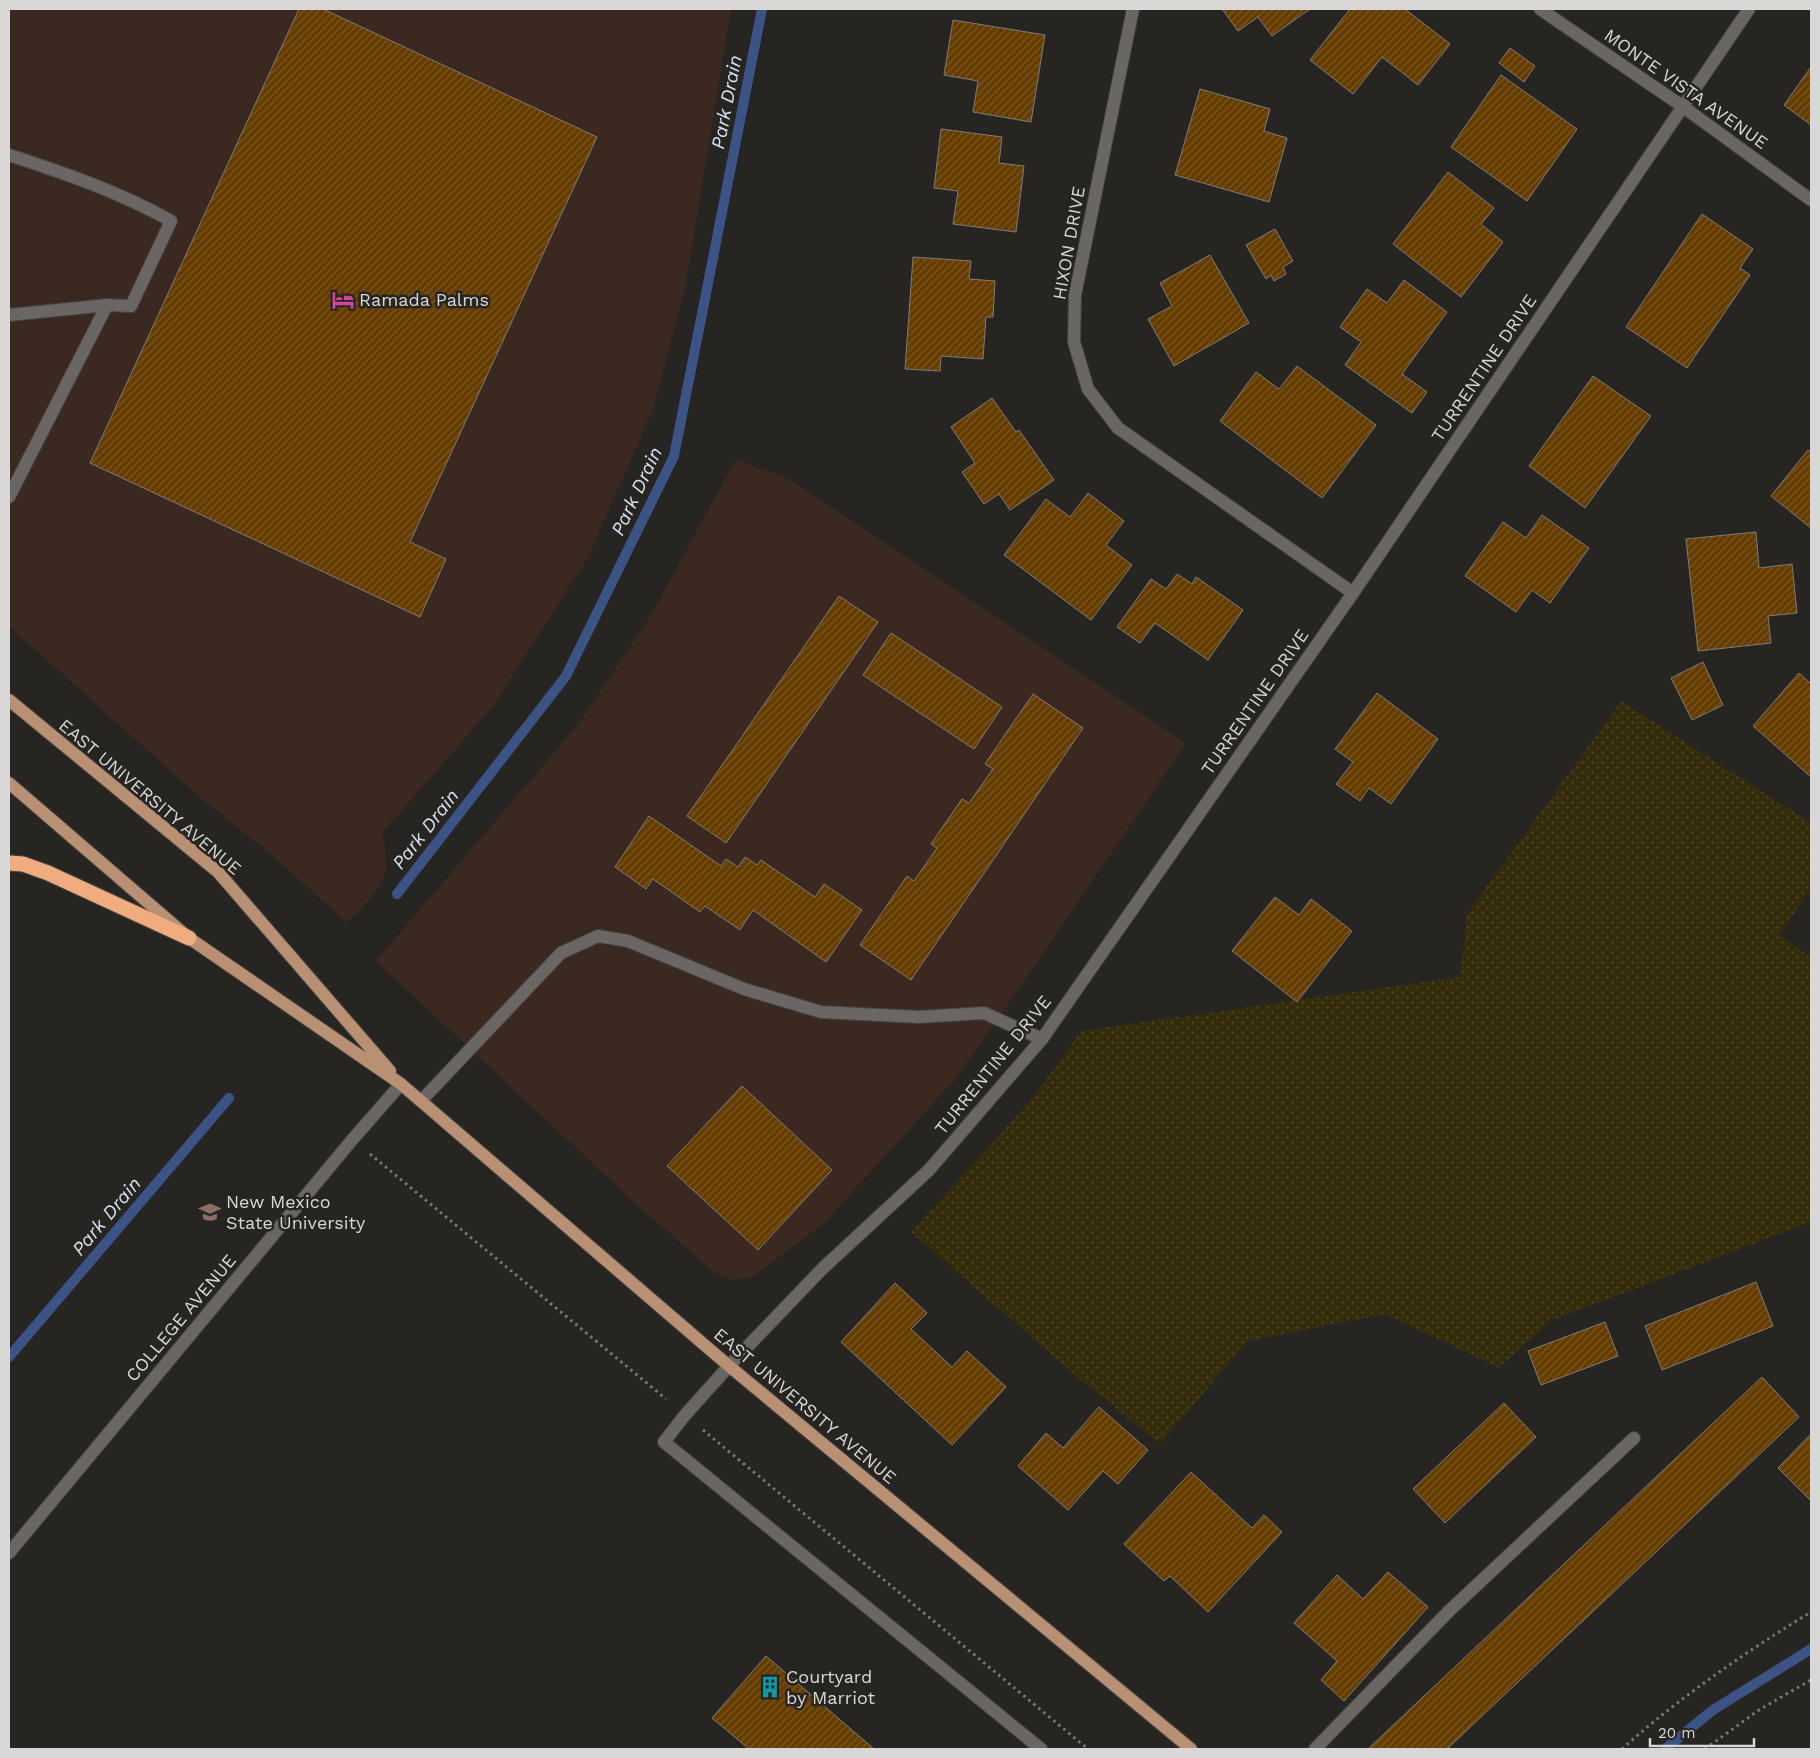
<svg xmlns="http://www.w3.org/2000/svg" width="1820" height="1758" font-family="'Work Sans',sans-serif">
  <defs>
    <pattern id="sand-dots" width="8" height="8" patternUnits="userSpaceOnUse" patternTransform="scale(1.25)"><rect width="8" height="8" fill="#342c0b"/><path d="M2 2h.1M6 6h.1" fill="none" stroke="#514a2e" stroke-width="1.8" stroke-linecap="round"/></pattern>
    <pattern id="building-hatch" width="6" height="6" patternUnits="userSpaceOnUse" patternTransform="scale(1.25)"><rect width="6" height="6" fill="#653c00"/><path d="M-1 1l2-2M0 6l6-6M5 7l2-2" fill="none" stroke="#7a5724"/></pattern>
  </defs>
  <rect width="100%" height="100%" fill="#272522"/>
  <g fill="#3a2821">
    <path d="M9,9h722l-45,274 -32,124 -67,152 -93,146 -111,127 4,36 -8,19 -18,23 -15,12 -73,-66 -71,-57 -193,-173z"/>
    <path d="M736,459l53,20 397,264 -146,215 -83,119 -133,146 -72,54 -20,3 -18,-8 -79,-69 -259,-242 201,-235 73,-109z"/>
  </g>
  <path fill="url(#sand-dots)" d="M1621,701l190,122v65l-32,47 32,22v265l-261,99 -51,47 -114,-54 -137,27 -88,103 -84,-68 -165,-144 118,-129 52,-72 379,-54 7,-63z"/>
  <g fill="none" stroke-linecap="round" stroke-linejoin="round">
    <g stroke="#3c5385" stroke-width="10">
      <path d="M397,894l169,-218 108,-220 88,-447"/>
      <path d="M9,1357l220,-259"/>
      <path d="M1665,1749l48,-39 98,-61"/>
    </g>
  </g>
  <g fill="url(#building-hatch)" stroke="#7f7c79">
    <path d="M299,9h24l274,128 -187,405 36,17 -26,58 -330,-154z"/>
    <path d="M1222,9h88l-38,27 -14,-19 -20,14z"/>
    <path d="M1350,9h55l45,35 -32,41 -36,-28 -29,37 -43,-34z"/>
    <path d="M953,20l92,15 -14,87 -58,-10 5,-31 -34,-6z"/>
    <path d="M1510,48l25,18 -11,16 -25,-19z"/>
    <path d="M1811,67v58l-27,-20z"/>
    <path d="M1501,75l76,54 -50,72 -76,-54z"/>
    <path d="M1200,89l70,20 -6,22 23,7 -18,64 -94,-27z"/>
    <path d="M941,129l61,8 -3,26 25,3 -8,66 -63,-8 5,-33 -24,-3z"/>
    <path d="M1448,172l46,36 -13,16 22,18 -42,55 -68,-53z"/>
    <path d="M1702,214l51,35 -13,19 10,7 -63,93 -61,-41z"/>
    <path d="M1275,229l18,32 -10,6 3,7 -12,7 -3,-6 -5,4 -20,-34z"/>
    <path d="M1210,255l39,68 -75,43 -26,-47 24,-13 -12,-23z"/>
    <path d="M913,257l58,4 -2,18 26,2 -2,36h-7l-3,42 -42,-3 -1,15 -35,-2z"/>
    <path d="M1404,280l43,32 -45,62 25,18 -15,21 -67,-48 16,-23 -21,-15 27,-38 20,14z"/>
    <path d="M1297,366l79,59 -54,73 -102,-77 36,-49 23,17z"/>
    <path d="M1593,376l58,40 -66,92 -56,-42z"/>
    <path d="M992,398l24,34 3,-2 35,50 -44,30 -11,-16 -15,10 -22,-32 13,-9 -24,-36z"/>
    <path d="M1808,450l3,2v76l-40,-32z"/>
    <path d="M1088,493l36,28 -18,24 26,20 -41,55 -87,-65 42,-56 24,18z"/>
    <path d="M1542,515l47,33 -39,55 -18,-13 -16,22 -51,-36 38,-54 23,16z"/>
    <path d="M1756,532l3,36 33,-4 5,49 -29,3 3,27 -73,8 -12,-112z"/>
    <path d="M1177,574l15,10 4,-7 47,33 -35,50 -53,-37 -15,20 -23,-16 34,-48 15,10z"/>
    <path d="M839,596l39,26 -152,221 -39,-27z"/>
    <path d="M891,633l111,74 -28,42 -111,-74z"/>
    <path d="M1703,662l20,43 -31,15 -21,-42z"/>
    <path d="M1799,673l12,11v93l-58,-51z"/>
    <path d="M1377,693l61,46 -47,65 -22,-16 -9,13 -24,-17 17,-22 -18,-13z"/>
    <path d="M1033,694l50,34 -172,252 -51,-35 47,-69 7,5 23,-33 -6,-4 31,-45 7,4 24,-34 -8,-5z"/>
    <path d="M649,816l72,50 5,-7 12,8 7,-10 12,8 4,-5 54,37 9,-13 38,26 -36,52 -73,-52 -13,20 -35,-24 -5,6 -47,-33 -7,10 -31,-22z"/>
    <path d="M1275,897l24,18 12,-16 41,32 -55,71 -65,-51z"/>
    <path d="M742,1086l90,84 -74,80 -91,-84z"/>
    <path d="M1756,1282l17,44 -111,44 -17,-44z"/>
    <path d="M895,1283l32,30 -16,16 41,38 15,-16 39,36 -54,58 -111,-103z"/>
    <path d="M1605,1322l13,34 -77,29 -13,-34z"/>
    <path d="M1762,1377l37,40 -352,332h-79z"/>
    <path d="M1504,1403l32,34 -91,86 -32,-34z"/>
    <path d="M1099,1407l49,43 -30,34 -15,-13 -35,39 -50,-44 28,-33 17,15z"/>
    <path d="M1811,1434v67l-33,-33z"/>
    <path d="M1191,1472l61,56 12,-13 18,17 -74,80 -38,-36 -6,5 -40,-37z"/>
    <path d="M1388,1572l40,35 -84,94 -23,-21 16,-19 -43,-38 43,-48 26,24z"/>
    <path d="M766,1656l108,93h-125l-37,-31z"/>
  </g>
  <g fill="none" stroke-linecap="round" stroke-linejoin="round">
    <g stroke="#454341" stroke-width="14">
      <g id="lane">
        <path d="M9,155c55,18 111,37 162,66l-40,85 -24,-1 -98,10"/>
        <path d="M9,497l98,-192"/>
        <path d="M421,1101l140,-148 37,-17 30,5 116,48 77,23 98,5 65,-4 58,26"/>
        <path d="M729,1366l-44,49 -21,27 377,307"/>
        <path d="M1315,1749l134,-138 185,-173"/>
      </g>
    </g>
    <g stroke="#454341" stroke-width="14">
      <g id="street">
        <path d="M1133,9l-58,286 -1,47 14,47 30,39 235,165"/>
        <path d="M1540,9l142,97 129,94"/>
        <path d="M729,1366l92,-96 108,-100 113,-131 311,-446 396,-584"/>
        <path d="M9,1553l343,-413 49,-56"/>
      </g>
    </g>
    <g stroke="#454341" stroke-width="14">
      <g id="primary">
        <path d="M9,700l209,172 172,199"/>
        <path d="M9,783l180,155 212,146 328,282 462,383"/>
      </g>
    </g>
    <g stroke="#454341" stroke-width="17">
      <path id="highway" d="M9,863l14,1 25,9 141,65"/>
    </g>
    <g stroke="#7a7875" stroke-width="3" stroke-dasharray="2.5 4" stroke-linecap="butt">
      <path d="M370,1154l296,245"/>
      <path d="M703,1430l385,319"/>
      <path d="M1622,1749c58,-52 122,-96 189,-137"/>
      <path d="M1705,1749l54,-39 52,-30"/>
    </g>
    <use href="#lane" stroke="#696663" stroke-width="12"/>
    <use href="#street" stroke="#696663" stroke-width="12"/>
    <use href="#primary" stroke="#ba9074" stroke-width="12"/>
    <use href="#highway" stroke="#f0ac7f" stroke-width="15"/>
  </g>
  <defs>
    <g id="hotel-bare" transform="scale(1.725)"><path d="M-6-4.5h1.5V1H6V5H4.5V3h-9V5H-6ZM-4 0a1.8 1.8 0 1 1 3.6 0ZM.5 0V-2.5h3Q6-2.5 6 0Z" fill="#d1479c" stroke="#272522" stroke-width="2.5" paint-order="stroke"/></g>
    <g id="university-bare" transform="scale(1.725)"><path d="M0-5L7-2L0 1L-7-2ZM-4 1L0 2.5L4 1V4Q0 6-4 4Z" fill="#8d6e63" stroke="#272522" stroke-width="2.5" paint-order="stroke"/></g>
    <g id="building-bare" transform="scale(1.725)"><path d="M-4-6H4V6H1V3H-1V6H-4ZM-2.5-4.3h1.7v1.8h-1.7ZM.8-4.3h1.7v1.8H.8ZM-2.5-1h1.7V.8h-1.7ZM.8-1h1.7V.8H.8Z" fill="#0f9aa8" stroke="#272522" stroke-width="2.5" paint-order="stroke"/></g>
  </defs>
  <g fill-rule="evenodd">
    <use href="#hotel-bare" x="343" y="300"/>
    <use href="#university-bare" x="210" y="1212"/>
    <use href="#building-bare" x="770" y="1687"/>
  </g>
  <g text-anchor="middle" stroke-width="5" stroke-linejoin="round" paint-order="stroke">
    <g font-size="18" fill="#dad8d6" stroke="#272522">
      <text transform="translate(1686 89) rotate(35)" y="6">MONTE VISTA AVENUE</text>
      <text transform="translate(1069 243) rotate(-80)" y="6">HIXON DRIVE</text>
      <text transform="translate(1484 368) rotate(-56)" y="6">TURRENTINE DRIVE</text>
      <text transform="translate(1255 702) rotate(-55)" y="6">TURRENTINE DRIVE</text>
      <text transform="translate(150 797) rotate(40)" y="6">EAST UNIVERSITY AVENUE</text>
      <text transform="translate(993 1065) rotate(-51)" y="6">TURRENTINE DRIVE</text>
      <text transform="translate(181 1318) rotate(-50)" y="6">COLLEGE AVENUE</text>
      <text transform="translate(805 1406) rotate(40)" y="6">EAST UNIVERSITY AVENUE</text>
    </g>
    <g font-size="18" fill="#dad8d6" stroke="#272522" text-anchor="start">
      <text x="359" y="306">Ramada Palms</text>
      <text x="226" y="1208">New Mexico<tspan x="226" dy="21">State University</tspan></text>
      <text x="786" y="1683">Courtyard<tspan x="786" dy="21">by Marriot</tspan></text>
    </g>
    <g font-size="19" font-style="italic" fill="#d8e1f1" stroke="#272522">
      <text transform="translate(726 102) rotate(-79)" y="7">Park Drain</text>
      <text transform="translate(636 491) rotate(-65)" y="7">Park Drain</text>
      <text transform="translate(425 829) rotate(-52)" y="7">Park Drain</text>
      <text transform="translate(106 1216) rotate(-50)" y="7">Park Drain</text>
    </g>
  </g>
  <rect width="1820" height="1758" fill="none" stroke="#dad8d6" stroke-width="20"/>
  <path d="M1650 1738v8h104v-8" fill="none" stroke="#dad8d6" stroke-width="2.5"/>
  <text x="1658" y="1738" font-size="15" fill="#dad8d6" stroke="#272522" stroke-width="4" paint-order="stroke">20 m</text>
</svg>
